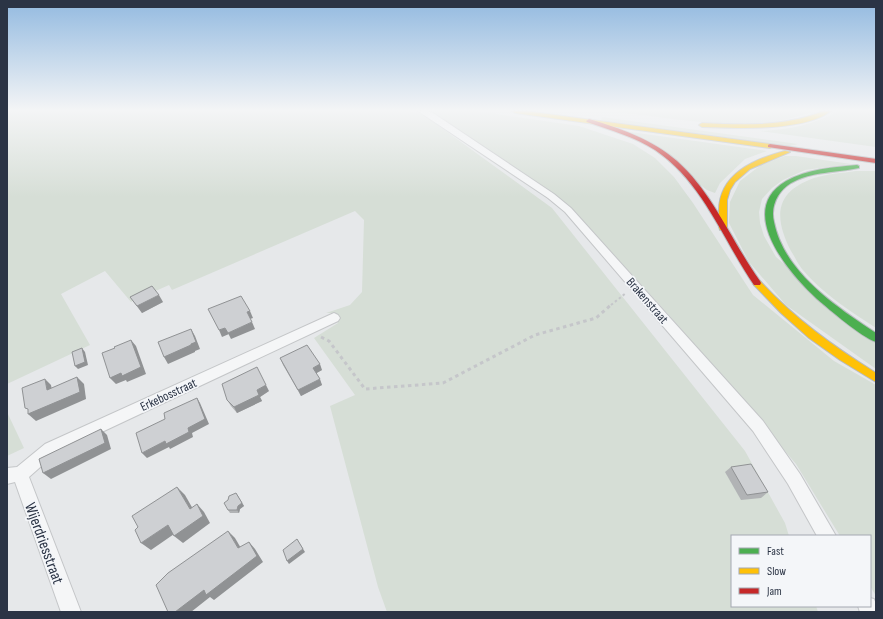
<svg xmlns="http://www.w3.org/2000/svg" width="883" height="619" font-family="'Sofia Sans Condensed',sans-serif">
  <rect width="100%" height="100%" fill="#e6e8ea"/>
  <g fill="#d6ded6">
    <path d="M7,111h402l12,2 131,95 193,243 40,72 4,13h-57v70h84l2,6h-431l-9,-25 -48,-181 25,-11 -41,-57 24,-15 -7,-10h-5l24,-8 12,-13 2,-72 -9,-9 -183,79 -3,-5 -38,17 -26,-31 -44,23 29,51 -83,39z"/>
    <path d="M427,111h48l104,15 54,18 22,14 19,19 19,26 60,92 81,66 42,24v211l-6,-10v-50h-30l-44,-72 -128,-150 -98,-107z"/>
    <path d="M610,111h201c-49,25 -147,6 -201,0z"/>
    <path d="M838,111h38v36l-116,-16c27,-1 54,-6 78,-20z"/>
    <path d="M602,117l196,27 -8,2 -189,-26z"/>
    <path d="M630,132l137,19 -22,8 -25,24 -5,10 -8,-3z"/>
    <path d="M785,156h11l55,8 -46,6 -22,10 -11,8 -10,11 -3,13 1,11 4,13 12,21 100,86v26l-90,-64 -37,-43 -20,-39 1,-21 10,-21 21,-16z"/>
    <path d="M856,171h20v157c-26,-17 -54,-35 -74,-59 -4,-5 -7,-12 -11,-18 -17,-33 -17,-59 23,-73 13,-4 28,-5 42,-7z"/>
    <path d="M7,412l17,36 -17,8z"/>
  </g>
  <g fill="none" stroke-linecap="round" stroke-linejoin="round">
    <g stroke="#c4c6c8" stroke-width="2">
      <g id="street">
        <path d="M418,111h9l6,2 121,81 17,14 192,213 37,53 36,62h-19l-29,-52 -35,-53 -188,-219 -17,-14z"/>
        <path d="M334,313l4,2 2,3 -2,3 -283,133 -26,23 52,135h-20l-46,-130 -8,2v-16l10,-1 28,-23z"/>
        <path d="M870,598l4,1 2,5v8h-16l-2,-6h12z"/>
      </g>
    </g>
    <g stroke="#b8bbbf" stroke-width="2">
      <path id="fast" d="M857,165l2,1v2c-23,5 -46,3 -68,15 -13,8 -21,23 -17,39 10,50 61,84 102,111v9c-15,-5 -46,-32 -59,-43 -27,-25 -82,-88 -31,-118 21,-12 48,-14 71,-16z"/>
    </g>
    <g stroke="#b8bbbf" stroke-width="2">
      <g id="slow">
        <path d="M512,111h14l244,33 3,2 -3,2 -255,-35z"/>
        <path d="M824,111h7c-28,21 -95,17 -129,16l-3,-2 3,-2c42,2 82,4 122,-12z"/>
        <path d="M785,151l5,1 -40,17 -15,13 -5,8 -3,10v28l-4,2h-3c-2,-6 -1,-13 -1,-19 0,-37 35,-52 66,-60z"/>
        <path d="M757,280l3,1c34,37 73,65 116,92v9l-36,-22 -31,-22 -28,-25 -27,-28 -1,-2z"/>
      </g>
    </g>
    <g stroke="#b8bbbf" stroke-width="2">
      <g id="jam">
        <path d="M589,119c31,9 64,21 88,42 36,32 55,81 83,120l1,2 -1,2h-6c-31,-45 -51,-103 -99,-135 -20,-13 -45,-20 -68,-28l-1,-1z"/>
        <path d="M770,144l106,15v4l-108,-16v-2z"/>
      </g>
    </g>
    <path stroke="#c5c6ca" stroke-width="2" stroke-dasharray="2.5 2.5" stroke-linecap="butt" d="M611,305l15,-12"/>
    <path stroke="#c5c6ca" stroke-width="3" stroke-dasharray="3.5 3.5" stroke-linecap="butt" d="M321,337l8,4 36,48 78,-6 92,-48 61,-17 16,-14"/>
    <use href="#street" fill="#f5f6f7" fill-rule="evenodd"/>
    <use href="#fast" fill="#4caf50" fill-rule="evenodd"/>
    <use href="#slow" fill="#ffc107" fill-rule="evenodd"/>
    <use href="#jam" fill="#c62828" fill-rule="evenodd"/>
  </g>
  <g fill="#b1b3b5">
    <path d="M130,297l33,5 -21,11z"/>
    <path d="M280,358l42,12 -6,3 6,12 -21,11 -18,-31z"/>
    <path d="M269,391l-9,6 2,4 -25,12 -6,-7 -4,-6z"/>
    <path d="M731,467l37,25 -7,6 -20,2 -16,-28z"/>
    <path d="M238,496l6,10 -4,3 -1,4h-9l-2,-3z"/>
  </g>
  <g fill="#909294">
    <path d="M159,295l4,7 -21,11 -5,-7z"/>
    <path d="M250,311l3,7 -3,1 -3,-7z"/>
    <path d="M252,322l3,7 -24,10 -3,-6z"/>
    <path d="M225,328l4,6 -7,3 -3,-7z"/>
    <path d="M191,329l4,7 5,13 -5,2v1l-27,12 -4,-7z"/>
    <path d="M131,340l5,6 10,28 -19,8 -1,-2 -10,4 -6,-6z"/>
    <path d="M82,348l3,4 3,13 -10,4 -3,-3z"/>
    <path d="M320,364l2,6 -7,4 -2,-6z"/>
    <path d="M77,377l7,7 2,15 -50,22 -8,-7z"/>
    <path d="M45,379l6,6 2,11 -6,-6z"/>
    <path d="M320,379l2,6 -21,11 -3,-6z"/>
    <path d="M266,385l3,6 -9,6 2,4 -25,12 -3,-6 23,-17z"/>
    <path d="M197,398l3,5 9,21 -17,9 1,4 -23,12 -1,-2 -22,11 -5,-5 23,-12 23,-13z"/>
    <path d="M101,429l6,6 4,14 -60,30 -8,-6z"/>
    <path d="M177,487l8,8 12,21 -7,-7z"/>
    <path d="M236,493l8,13 -4,3 -1,4 -2,-3z"/>
    <path d="M197,504l7,8 6,11 -27,20 -9,-7z"/>
    <path d="M168,525l9,7 -26,18 -10,-7z"/>
    <path d="M228,531l7,7 10,17 -7,-7z"/>
    <path d="M297,539l8,13 -16,12 -2,-3z"/>
    <path d="M249,542l6,7 8,13 -49,38 -4,-3 -19,15h-16z"/>
  </g>
  <g fill="#ced0d3" stroke="#909294">
    <path d="M152,286l7,9 -22,11 -7,-9z"/>
    <path d="M241,296l9,15 -3,1 5,10 -24,11 -3,-5 -6,2 -11,-21z"/>
    <path d="M191,329l5,13 -5,2v1l-27,12 -6,-15z"/>
    <path d="M131,340l10,27 -19,9 -1,-3 -11,5 -8,-25 13,-5 -1,-1z"/>
    <path d="M307,345l13,19 -7,4 7,11 -22,11 -18,-32z"/>
    <path d="M82,348l3,14 -10,4 -3,-14z"/>
    <path d="M257,367l9,18 -9,5 2,5 -25,12 -7,-7 -5,-16z"/>
    <path d="M77,377l3,15 -52,22v-5l-3,-1 -3,-20 23,-9 2,11z"/>
    <path d="M197,398l8,21 -17,9 1,4 -23,12 -1,-3 -23,12 -6,-20 29,-14 -1,-6z"/>
    <path d="M101,429l4,14 -62,30 -4,-14z"/>
    <path d="M751,464l17,28 -21,3 -16,-28z"/>
    <path d="M177,487l13,22 7,-5 6,12 -29,20 -6,-11 -27,18 -6,-13 3,-3 -6,-11z"/>
    <path d="M236,493l6,10 -4,3 -1,4h-9l-4,-7 4,-3 1,-4z"/>
    <path d="M228,531l10,17 11,-6 8,14 -51,39 -2,-5 -29,22h-7l-12,-27 12,-12z"/>
    <path d="M297,539l6,10 -16,12 -4,-11z"/>
  </g>
  <linearGradient id="sky" x2="0" y2="1"><stop stop-color="#93bae0"/><stop offset="0.56" stop-color="#f4f5f6"/><stop offset="1" stop-color="#f4f5f6" stop-opacity="0"/></linearGradient>
  <rect width="883" height="197" fill="url(#sky)"/>
  <g text-anchor="middle" stroke-width="3.5" stroke-linejoin="round" paint-order="stroke">
    <g font-size="13" fill="#2b3445" stroke="#f4f6f9">
      <text transform="translate(648 300) rotate(49)" y="5">Brakenstraat</text>
      <text transform="translate(168 394) rotate(-25)" y="5">Erkebosstraat</text>
    </g>
    <g font-size="16" fill="#2b3445" stroke="#f4f6f9">
      <text transform="translate(45 543) rotate(70)" y="6">Wijerdriesstraat</text>
    </g>
  </g>
  <rect width="883" height="619" fill="none" stroke="#2b3445" stroke-width="16"/>
  <rect x="731" y="535" width="140" height="72" fill="#f4f6f9" stroke="#a4a8b1"/>
  <rect x="739" y="548" width="20" height="6" fill="#4caf50" stroke="#a4a8b1"/>
  <text x="767" y="555" font-size="12" fill="#2b3445">Fast</text>
  <rect x="739" y="568" width="20" height="6" fill="#ffc107" stroke="#a4a8b1"/>
  <text x="767" y="575" font-size="12" fill="#2b3445">Slow</text>
  <rect x="739" y="588" width="20" height="6" fill="#c62828" stroke="#a4a8b1"/>
  <text x="767" y="595" font-size="12" fill="#2b3445">Jam</text>
</svg>
